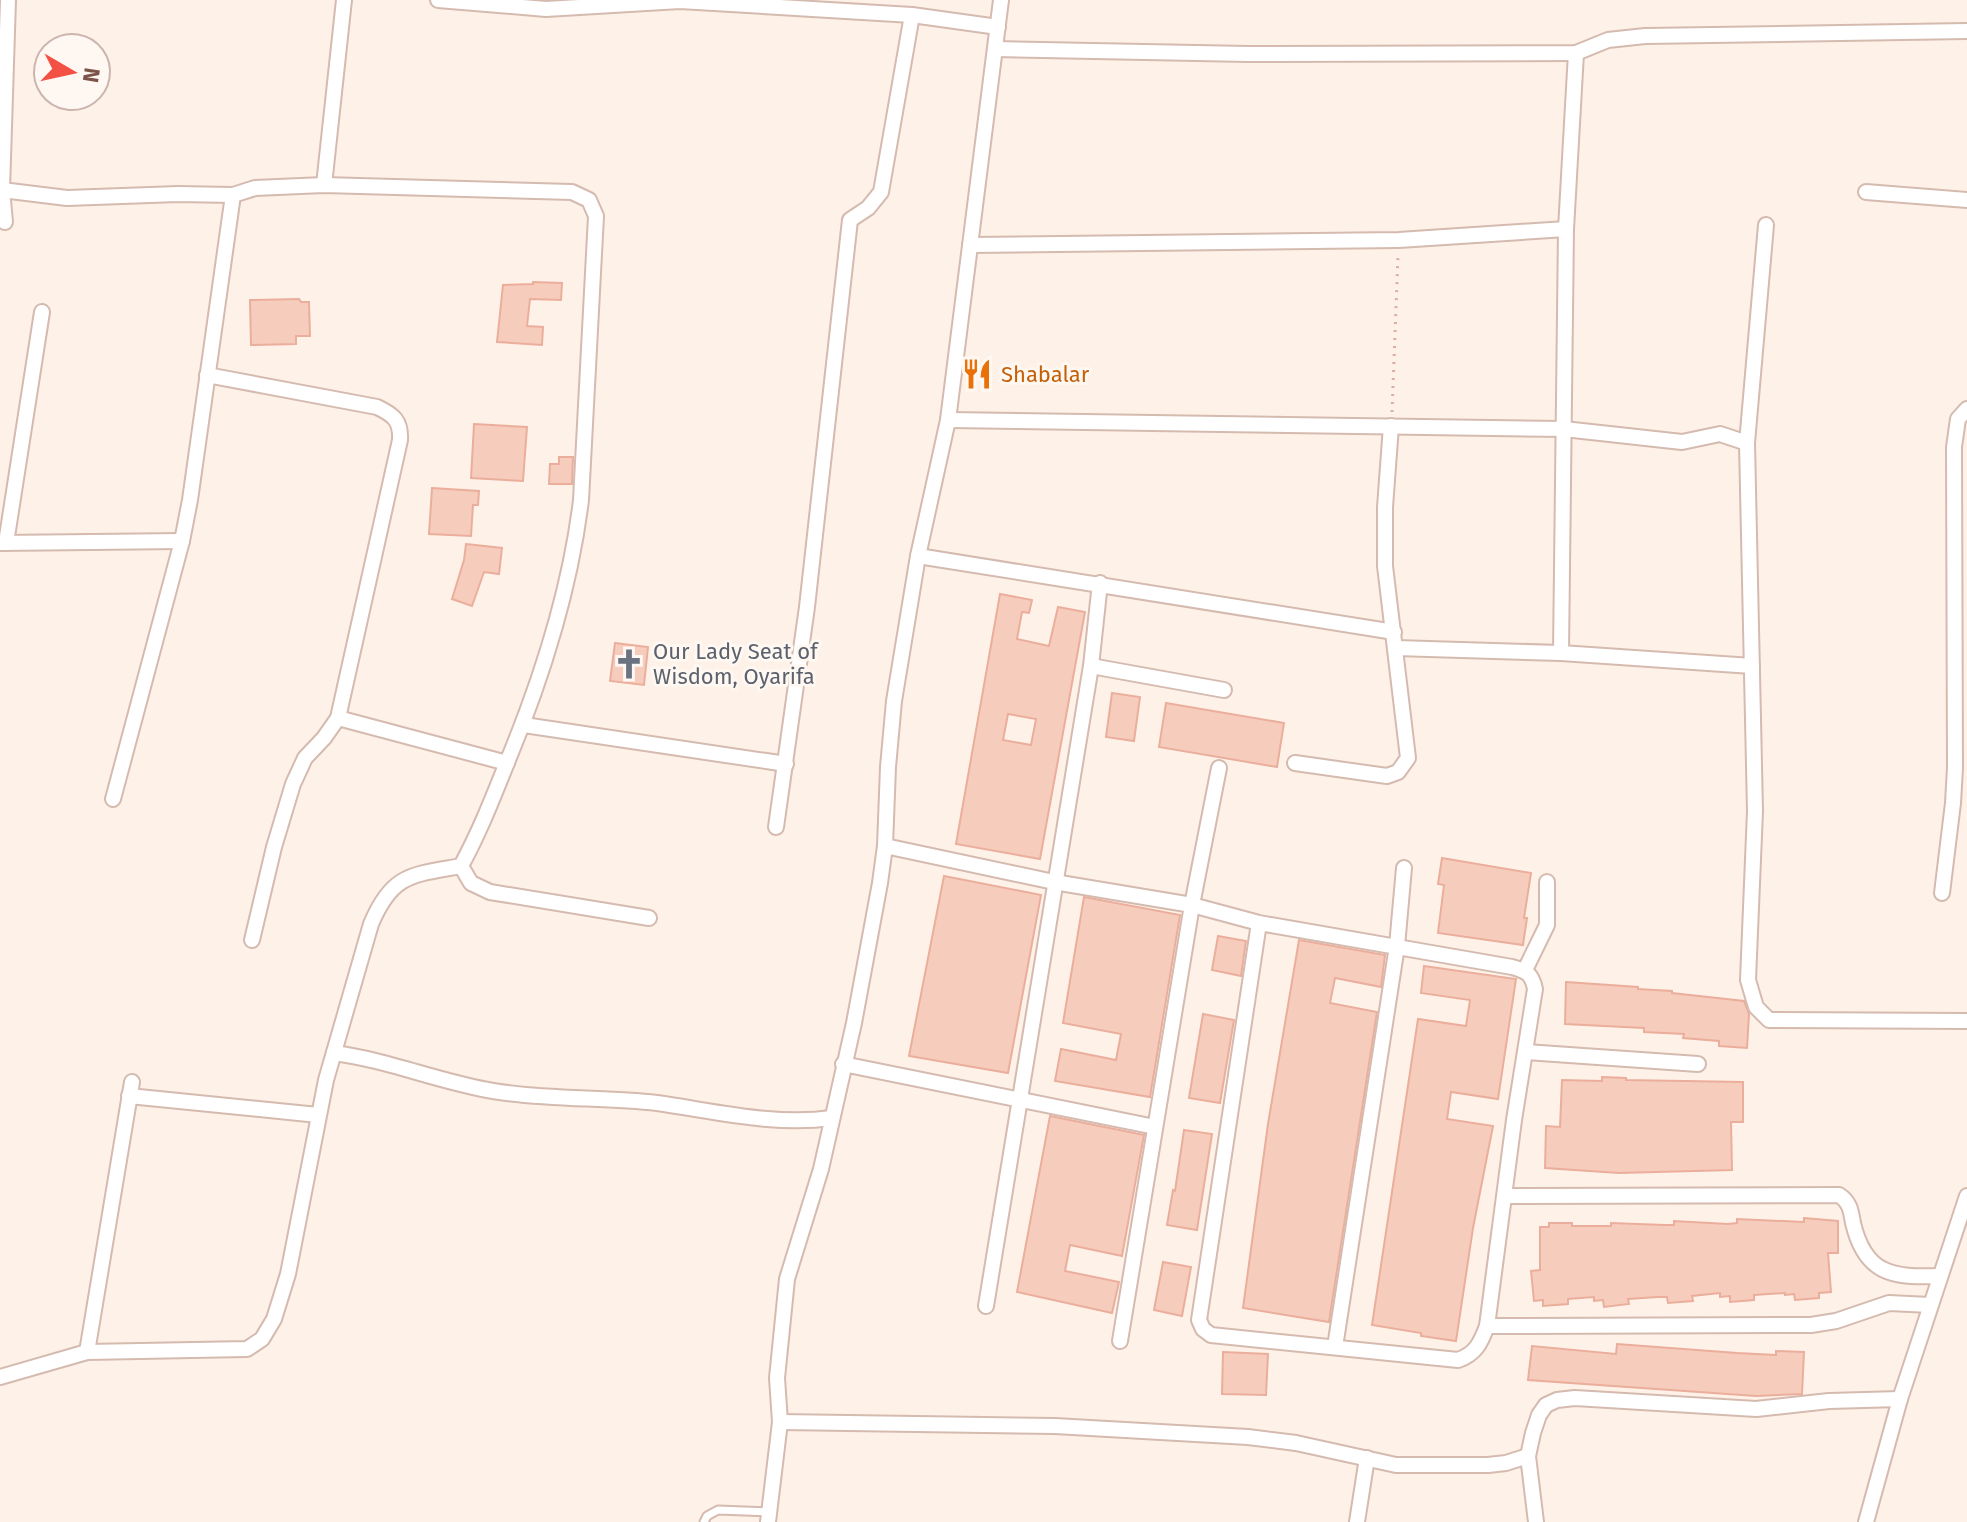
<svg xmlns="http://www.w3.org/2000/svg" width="1967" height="1522" font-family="'Fira Sans',sans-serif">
  <rect width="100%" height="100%" fill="#fef2e8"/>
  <g fill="#f6ccbd" stroke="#ebae9c" stroke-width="2" fill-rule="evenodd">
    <path d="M533,282l29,1 -1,17 -31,-1 -3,27 16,1 -1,18 -45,-3 6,-57 30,-1z"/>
    <path d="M299,299l2,3h8l1,34h-14v8l-45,1 -1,-45z"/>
    <path d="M474,424l53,3 -4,54 -52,-3z"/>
    <path d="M559,457h14l-1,27h-23l1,-20h9z"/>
    <path d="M432,488l47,3 -1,14h-5l-2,31 -42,-2z"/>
    <path d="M466,544l36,4 -3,26 -15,-2 -12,34 -20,-7 12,-39z"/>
    <path d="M1000,594l32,6 -3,13 -7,-1 -5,27 32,7 9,-39 27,5 -45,247 -84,-15zM1008,714l28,5 -5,26 -28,-5z"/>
    <path d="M615,643l33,4 -4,38 -34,-4z"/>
    <path d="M1112,693l28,4 -6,44 -28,-4z"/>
    <path d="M1166,703l118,20 -7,44 -118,-20z"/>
    <path d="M1442,858l89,15 -7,45h3l-4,27 -85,-12 6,-48 -6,-1z"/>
    <path d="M944,876l97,19 -33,178 -99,-17z"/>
    <path d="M1084,897l96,18 -30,182 -95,-16 6,-32 55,11 5,-26 -58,-11z"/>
    <path d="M1218,936l28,5 -5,35 -29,-6z"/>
    <path d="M1299,940l86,15 -4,32 -46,-9 -5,25 47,9 -48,310 -86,-14 25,-184z"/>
    <path d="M1424,966l92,13 -18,120 -47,-7 -4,27 46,7 -20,102 -17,113 -35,-5v-3l-49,-8 46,-306 48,7 4,-26 -49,-7z"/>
    <path d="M1566,982l72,5v2l34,2v2l72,8 5,13 -2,34 -28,-2v-5l-36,-3 1,-4 -40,-2v-4l-79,-4z"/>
    <path d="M1203,1014l31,6 -14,83 -31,-5z"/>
    <path d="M1602,1077l24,1v2l117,2v40h-12l1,48 -113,3 -74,-5 1,-42 14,1 2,-47 40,1z"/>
    <path d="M1050,1116l94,19 -22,121 -52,-11 -5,26 54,11 -7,31 -95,-21z"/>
    <path d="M1184,1130l28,4 -15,96 -30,-5 6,-35 2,1z"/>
    <path d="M1804,1218l34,3v32h-10l3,39 -12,1v5l-24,2 -1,-6 -9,1v-2l-31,2v5l-24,2v-6l-10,1v-4l-28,3 1,5 -25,2 -1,-6h-9l-30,2 1,5 -25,3 -1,-7 -9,1v-4l-26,2v5l-25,2v-6l-9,1 -3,-30 9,-1v-43h9v-4h23v3h39v-3l54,2h9v-4l54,3 9,-1v-4l67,3z"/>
    <path d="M1163,1262l28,5 -9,49 -28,-6z"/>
    <path d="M1617,1344l120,9 39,2v-4l28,1 -2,42 -46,2 -228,-16 4,-34 84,8z"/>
    <path d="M1223,1352l45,2 -2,41 -44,-1z"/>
  </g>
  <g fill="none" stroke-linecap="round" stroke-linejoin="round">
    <g stroke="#d5baaf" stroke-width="11">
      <path id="service" d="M704,1522l3,-6 11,-6 50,2"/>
    </g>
    <g stroke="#d5baaf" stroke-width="18">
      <g id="minor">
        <path d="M438,0l108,9 134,-8 232,14 86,12"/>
        <path d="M996,49l252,5 328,-1 32,-13 37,-4 322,-5"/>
        <path d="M324,185l20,-185"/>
        <path d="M2,190l65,8 111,-4 55,1"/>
        <path d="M1866,192l101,8"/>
        <path d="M5,222l-3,-32 6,-190"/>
        <path d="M970,245l429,-5 167,-11"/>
        <path d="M207,375l170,32c17,8 24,14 23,33l-62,278 -14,20 -19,20 -12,26 -19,63 -22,93"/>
        <path d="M948,420l616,9 118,13 38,-8 27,9 8,368 -7,169 8,27 13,13 198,1"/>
        <path d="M1747,443l19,-218"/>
        <path d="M0,543l182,-2"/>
        <path d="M6,543l36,-231"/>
        <path d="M918,556l476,76"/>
        <path d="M1396,648l165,5 191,13"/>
        <path d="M1561,653l5,-424 10,-176"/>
        <path d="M1091,666l133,24"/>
        <path d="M338,718l169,45"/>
        <path d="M524,725l262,39"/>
        <path d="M1295,763l92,13 11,-4 10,-14 -23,-192v-59l6,-81"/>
        <path d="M1219,768l-27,137 67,18 253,44c15,4 20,7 23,22l-21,131 -27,206c-6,16 -11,28 -29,34l-247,-25 -8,-6 -4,-9 60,-397"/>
        <path d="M776,827l31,-220 43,-387 18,-12 13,-16 31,-177"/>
        <path d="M885,846l169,36 138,23 -72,436"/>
        <path d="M461,866l10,17 19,9 159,26"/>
        <path d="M1942,893l11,-90 2,-35 -1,-321 4,-28 9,-10"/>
        <path d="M1525,970l22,-45v-43"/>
        <path d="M1526,1052l172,12"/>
        <path d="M334,1053c54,7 105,29 159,38 54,9 109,6 164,12 57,8 117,23 175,15"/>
        <path d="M843,1064l312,63"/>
        <path d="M129,1096l189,19"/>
        <path d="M1506,1196l333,-1c11,7 12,16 14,28 12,51 39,55 87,53"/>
        <path d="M986,1306l105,-640 9,-83"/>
        <path d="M1487,1326l324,-1 25,-4 53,-18 41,2"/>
        <path d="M1335,1347l62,-401 7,-78"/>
        <path d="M87,1352l45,-270"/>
        <path d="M0,1377l87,-25 160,-3 15,-10 12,-20 14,-45 38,-194 45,-156c21,-50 40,-49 90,-58 18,-33 31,-66 45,-101 35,-84 64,-174 75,-265l15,-284 -7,-16 -17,-8 -248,-7 -69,3 -22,7 -43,305 -8,41 -69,258"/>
        <path d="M780,1422l275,4 193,11 48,6 100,22h92l18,-2 22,-7"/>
        <path d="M768,1522l12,-100 -3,-44 10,-99 34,-110 33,-146 26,-140 5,-37 3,-79 6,-66 24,-145 30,-136 53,-420"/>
        <path d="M1357,1522l10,-64"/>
        <path d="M1536,1522l-8,-66 5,-23 6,-18 7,-10 11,-5 18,-2 181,11 73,-8 71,-2"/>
        <path d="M1866,1522l34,-123 67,-203"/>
      </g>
    </g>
    <path stroke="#dcae9f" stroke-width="3" stroke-dasharray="2 6" stroke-linecap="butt" d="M1392,412l6,-156"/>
    <use href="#service" stroke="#fff" stroke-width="7"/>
    <use href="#minor" stroke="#fff" stroke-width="14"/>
  </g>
  <defs>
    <g id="restaurant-bare" transform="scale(2.4)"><path d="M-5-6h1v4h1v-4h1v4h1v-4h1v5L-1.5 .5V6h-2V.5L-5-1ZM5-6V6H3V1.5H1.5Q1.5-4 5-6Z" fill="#e8710a" stroke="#fff7f1" stroke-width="2.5" paint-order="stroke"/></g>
    <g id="church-bare" transform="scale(2.4)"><path d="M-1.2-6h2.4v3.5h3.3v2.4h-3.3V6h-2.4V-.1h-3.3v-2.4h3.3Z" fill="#6b7280" stroke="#fff7f1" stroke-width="2.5" paint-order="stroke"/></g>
  </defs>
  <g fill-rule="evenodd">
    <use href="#restaurant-bare" x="977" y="374"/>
    <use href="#church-bare" x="629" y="664"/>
  </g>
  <g text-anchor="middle" stroke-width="6" stroke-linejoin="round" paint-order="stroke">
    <g font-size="22" fill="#c56008" stroke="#fff7f1" text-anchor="start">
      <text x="1001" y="382">Shabalar</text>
    </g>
    <g font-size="22" fill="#5b616d" stroke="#fff7f1" text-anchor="start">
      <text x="653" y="659">Our Lady Seat of<tspan x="653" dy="25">Wisdom, Oyarifa</tspan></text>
    </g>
  </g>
  <g transform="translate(72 72) rotate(99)"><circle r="38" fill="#fff7f1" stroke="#cbb5ae" stroke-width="2"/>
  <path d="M0-6L14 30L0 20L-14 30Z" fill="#f25143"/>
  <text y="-12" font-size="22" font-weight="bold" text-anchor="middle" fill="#7c5349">N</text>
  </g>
</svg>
